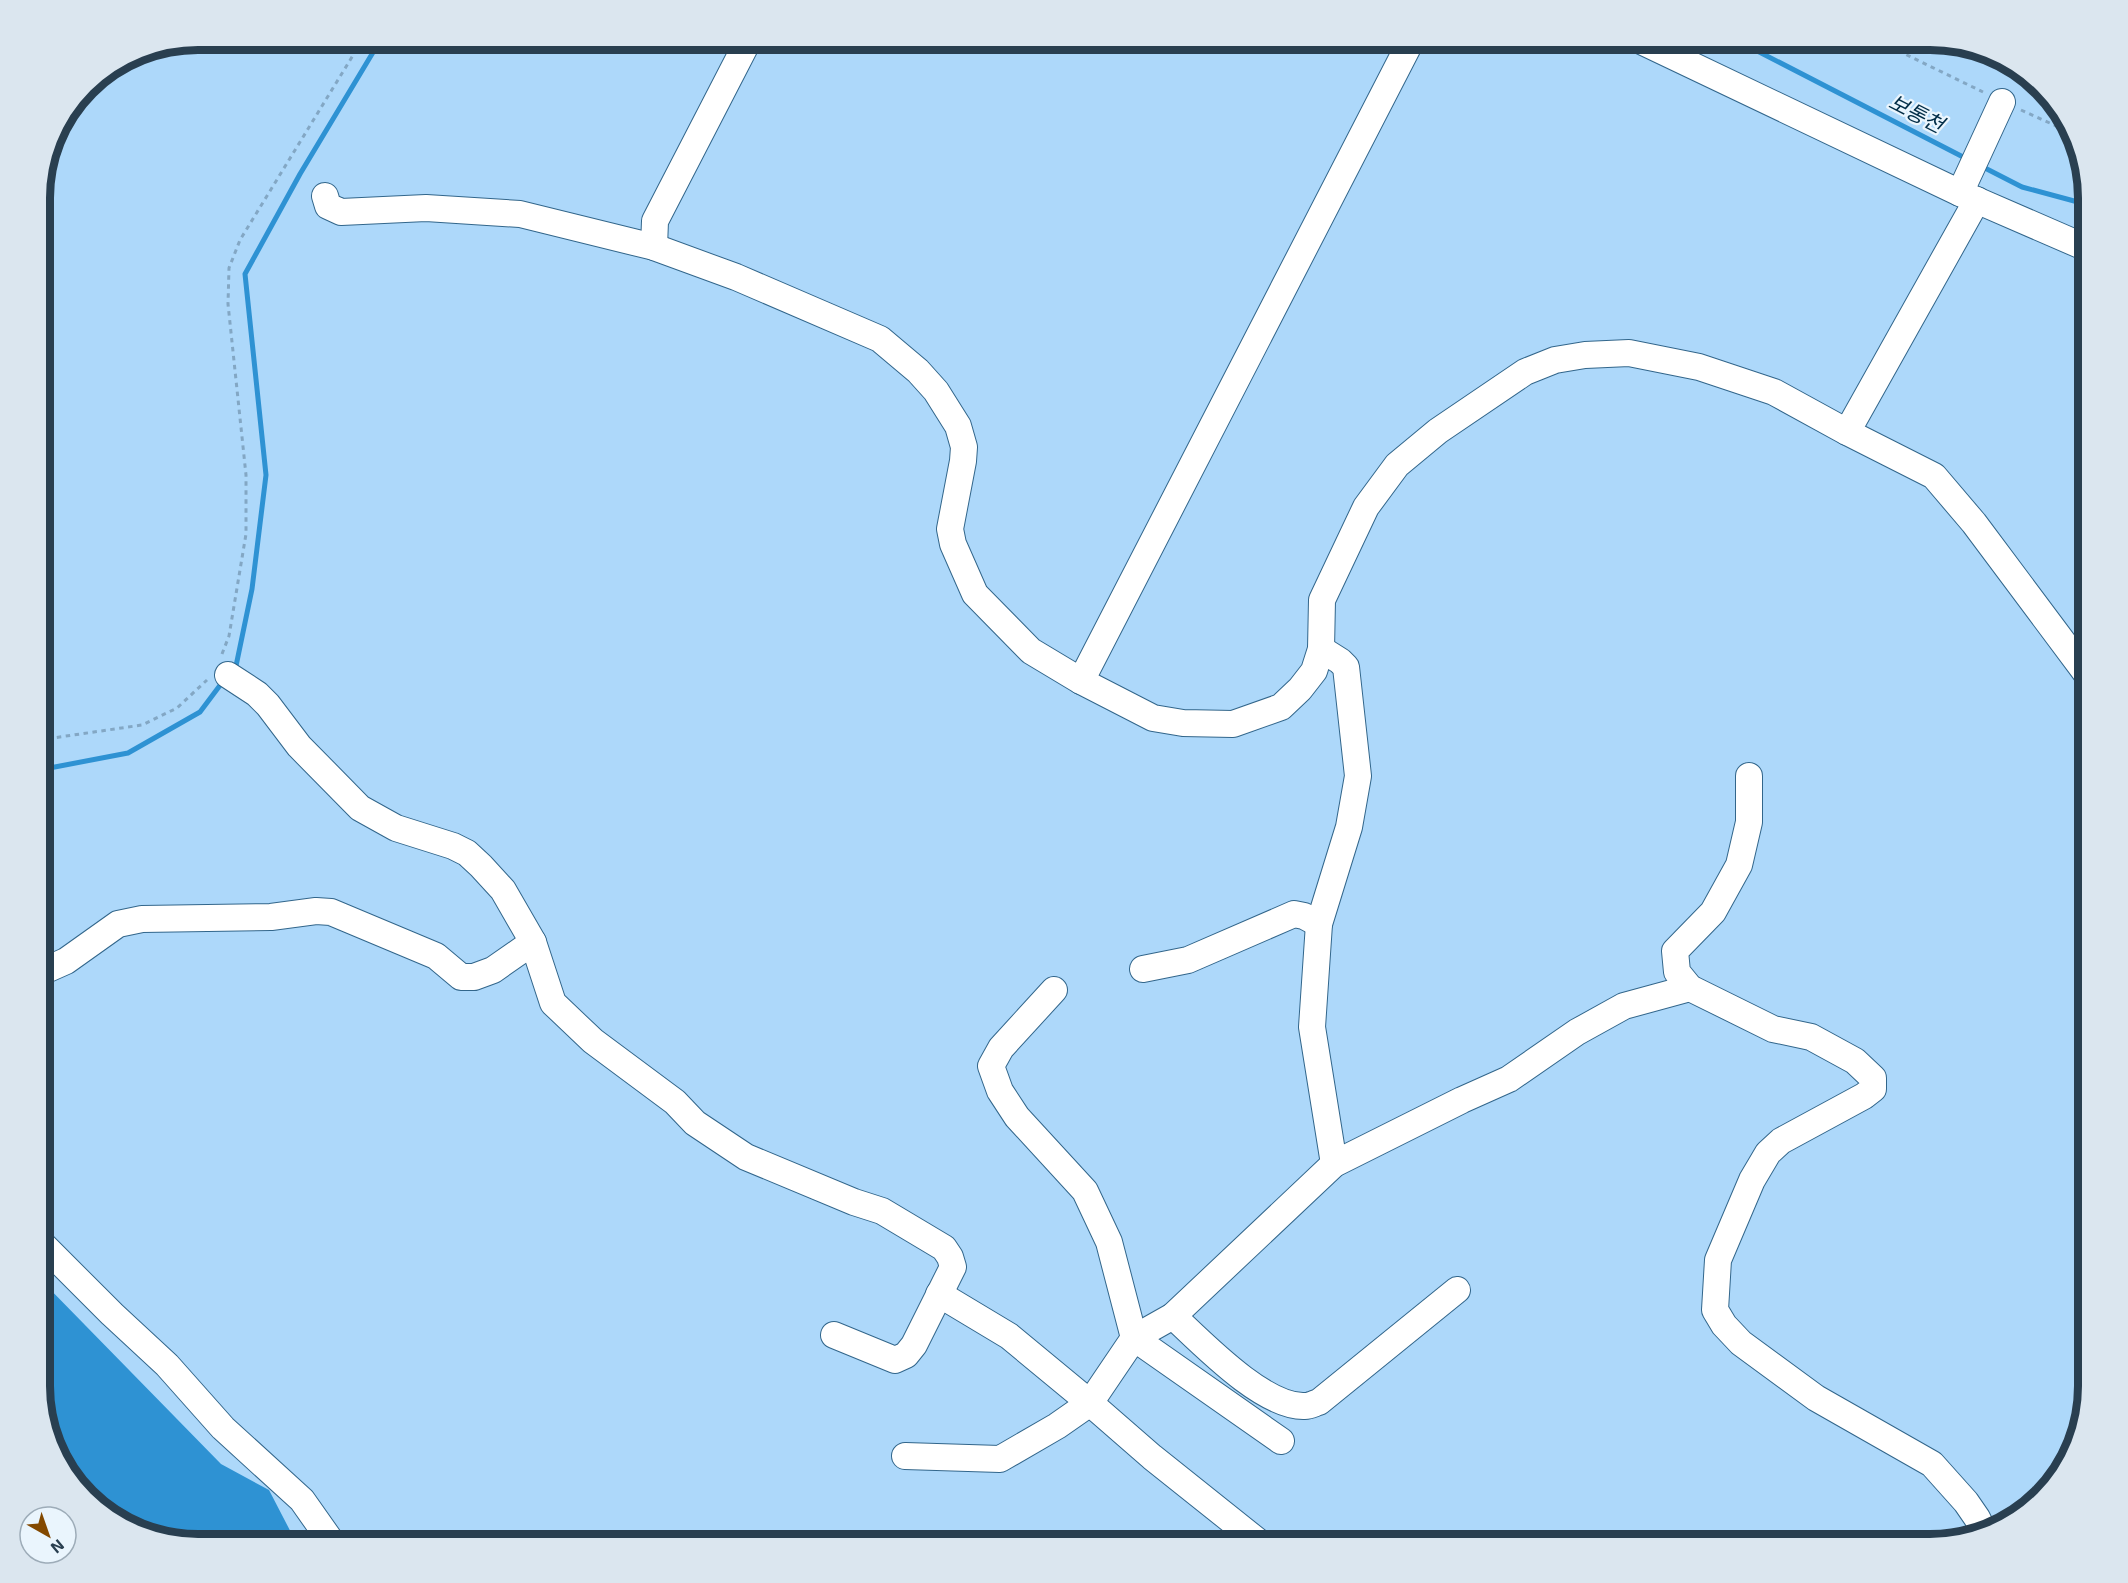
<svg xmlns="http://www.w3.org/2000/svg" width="2128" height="1583" font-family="'Exo 2','Noto Sans KR',sans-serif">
  <rect width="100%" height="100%" fill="#add8fa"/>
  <path fill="#2e92d3" d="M39,1278l182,186 48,26 28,54h-99l-51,-9 -46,-24 -45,-55 -17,-61z"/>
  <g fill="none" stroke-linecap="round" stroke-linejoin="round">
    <g stroke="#2e92d3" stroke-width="5">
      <path d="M1734,39l233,120"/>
      <path d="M1981,166l41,21 67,18"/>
      <path d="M232,671l4,-5 16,-77 14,-114 -21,-201 55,-100 81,-135"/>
      <path d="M39,770l89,-17 72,-41 24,-32"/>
    </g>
    <g stroke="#32668b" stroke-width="28">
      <g id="minor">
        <path d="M1637,39l323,154 129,56"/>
        <path d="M1960,193l42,-91"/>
        <path d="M325,196l3,10 13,6 85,-4 94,6 134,33 82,30 144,62 38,32 18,20 22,35 6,21 -1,14 -13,68 3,15 22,50 56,57 50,30 72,37 30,5 50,1 48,-17 19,-18 14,-18 7,-22 1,-49 44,-93 31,-42 41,-34 87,-59 30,-12 30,-5 44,-2 70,14 75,25 73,40 87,44 40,47 115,154"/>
        <path d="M654,247l1,-26 94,-182"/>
        <path d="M1847,432l130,-232"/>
        <path d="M1321,649l19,12 6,6 12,109 -9,51 -30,97 -7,103 22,137"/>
        <path d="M228,675l29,19 11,11 31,41 61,62 36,20 57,18 14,7 14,13 22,24 30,52 20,61 40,38 82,61 20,21 51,34 108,45 28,9 62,37 6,9 3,10 -39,78 -8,10 -11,5 -61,-25"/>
        <path d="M1081,681l331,-642"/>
        <path d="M1749,776v46l-10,43 -26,47 -38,39 2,21 13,16 83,41 38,8 44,24 18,17v11l-9,7 -83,45 -13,12 -16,27 -34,80 -3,50 9,15 17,18 75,55 116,66 34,38 11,16 7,14"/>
        <path d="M1143,969l45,-9 106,-46 10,2 15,8"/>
        <path d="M39,973l27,-12 52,-37 24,-5 129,-2 45,-6 15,1 105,44 25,21h13l19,-7 40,-28"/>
        <path d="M39,1241l73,73 55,51 56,63 79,72 31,44"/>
        <path d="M939,1294l70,42 81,67 62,54 109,87"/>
        <path d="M1173,1316c29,27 91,92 132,90 5,0 10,-3 14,-4l138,-112"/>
        <path d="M1281,1441l-147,-103 39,-22 161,-152 128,-64 47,-21 68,-47 47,-26 66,-18"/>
        <path d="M905,1456l95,3 57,-33 33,-23 44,-65 -25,-96 -24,-51 -68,-74 -17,-26 -9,-25 10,-18 53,-58"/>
      </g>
    </g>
    <g stroke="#83a7c4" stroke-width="3" stroke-dasharray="4.5 4.5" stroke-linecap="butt">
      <path d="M1874,39l109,53"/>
      <path d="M2021,110l53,24"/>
      <path d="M53,137l10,-20"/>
      <path d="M222,654l7,-18 17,-102v-59l-18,-171 1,-36 11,-28 123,-201"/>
      <path d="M39,740l103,-15 35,-17 30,-28"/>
    </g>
    <use href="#minor" stroke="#fff" stroke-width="26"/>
  </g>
  <g text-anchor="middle" stroke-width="4.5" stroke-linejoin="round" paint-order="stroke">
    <g font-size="21" font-style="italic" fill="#022d47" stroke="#eaf5fd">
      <text transform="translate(1916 114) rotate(27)" y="7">보통천</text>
    </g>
  </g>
  <path d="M0 0H2128V1583H0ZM198 50H1930A148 148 0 0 1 2078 198V1386A148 148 0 0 1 1930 1534H198A148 148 0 0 1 50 1386V198A148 148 0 0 1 198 50Z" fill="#dbe6ef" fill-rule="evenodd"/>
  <path fill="none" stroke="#293f50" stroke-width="8" d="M198 50H1930A148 148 0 0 1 2078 198V1386A148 148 0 0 1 1930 1534H198A148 148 0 0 1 50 1386V198A148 148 0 0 1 198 50Z"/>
  <g transform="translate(48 1535) rotate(140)"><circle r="28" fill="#eaf5fd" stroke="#9dacb8" stroke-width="1.5"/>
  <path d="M0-4.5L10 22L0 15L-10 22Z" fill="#834900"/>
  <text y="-9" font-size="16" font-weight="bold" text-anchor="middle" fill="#293f50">N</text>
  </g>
</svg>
